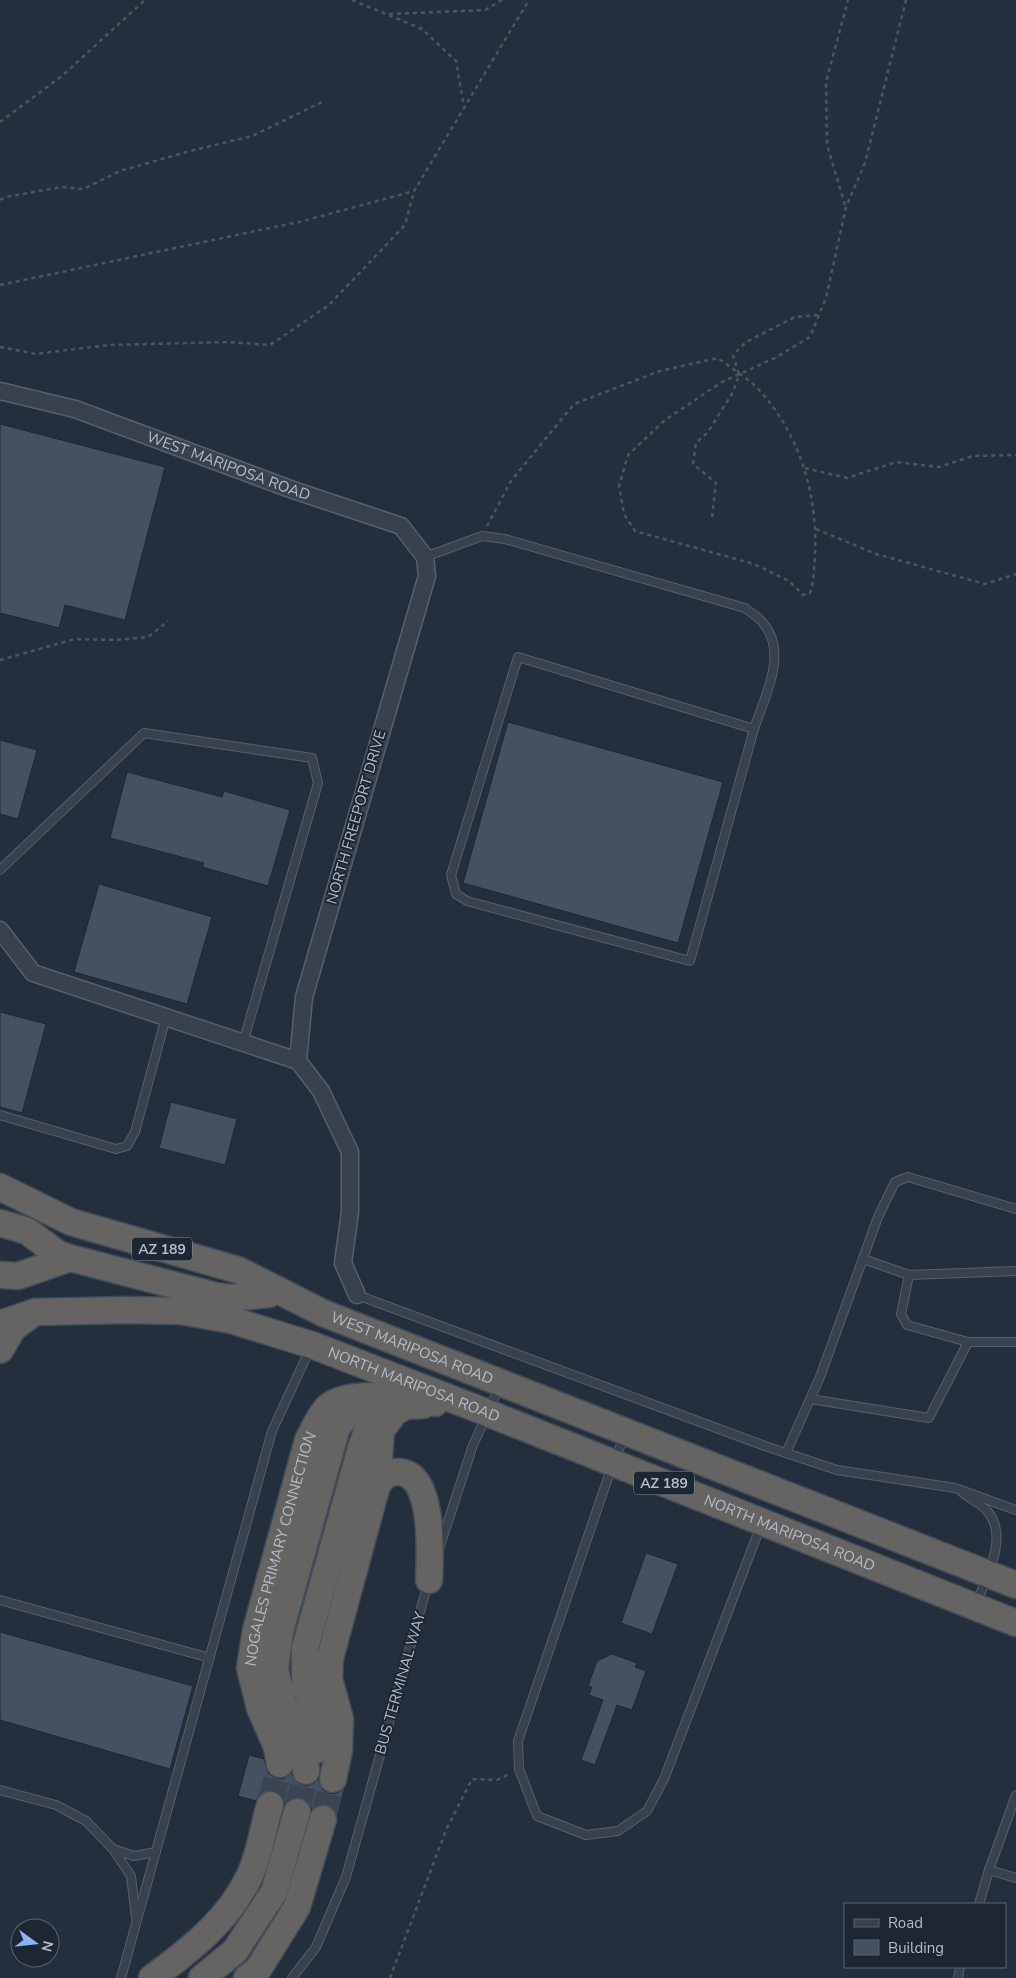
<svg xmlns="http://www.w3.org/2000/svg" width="1016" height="1978" font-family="'Nunito Sans',sans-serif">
  <rect width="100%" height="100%" fill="#242f3e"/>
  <g fill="#455162" stroke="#1f2835">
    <path d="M0,424l165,43 -40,153 -60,-15 -6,23 -59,-15z"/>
    <path d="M508,722l215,60 -45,161 -215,-60z"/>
    <path d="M0,740l37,10 -19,69 -18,-5z"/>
    <path d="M127,772l95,25 2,-6 66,19 -22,76 -66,-19 2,-4 -94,-25z"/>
    <path d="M99,884l113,33 -25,87 -113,-32z"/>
    <path d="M0,1012l46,12 -24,89 -22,-6z"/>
    <path d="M171,1102l66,17 -12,46 -66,-17z"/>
    <path d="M646,1553l32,11 -26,70 -31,-11z"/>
    <path d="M0,1632l193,54 -23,83 -170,-49z"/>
    <path d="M612,1654l25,9 -2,4 11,4 -14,39 -15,-5 -22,60 -14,-5 22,-60 -14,-5 3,-8 -4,-1 9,-25z"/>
    <path d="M249,1755l15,4 4,14 7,5 8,1 8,-6 8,11 8,2 7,-3 4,-4 5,11 7,4 8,-1 7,-6 -8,28 -4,-7 -6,-3h-8l-7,5 -4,-8 -7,-4h-8l-8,6 -4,-9 -7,-4 -7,-1 -7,4 -4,7 -18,-5z"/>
  </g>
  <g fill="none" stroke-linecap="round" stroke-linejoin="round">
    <g stroke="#3a4453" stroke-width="26" stroke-dasharray="26 13" stroke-linecap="butt">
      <path d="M270,1805l10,-41"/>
      <path d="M297,1812l9,-41"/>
      <path d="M323,1819l10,-40"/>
    </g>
    <g stroke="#565f6c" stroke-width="10">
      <g id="service">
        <path d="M425,557l57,-21 23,3 240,69c6,5 14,9 18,15 26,30 1,75 -9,106l-236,-72 -67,218 5,19 11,7 223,60 64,-232"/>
        <path d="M0,870l144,-137 168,25 6,25 -75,260"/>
        <path d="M0,1115l116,34 11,-3 8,-14 31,-115"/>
        <path d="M909,1275l107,-4"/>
        <path d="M357,1295l408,151 72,24 118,18 61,22"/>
        <path d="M968,1342h48"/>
        <path d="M810,1399l119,19 39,-76 -61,-17 -6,-11 8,-39 -46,-16"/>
        <path d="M625,1435l-12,28 -95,278 1,28 18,47 49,19 32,-4 29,-20 17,-32 97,-254"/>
        <path d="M786,1453l34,-76 58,-160 17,-35 13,-5 108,32"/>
        <path d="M963,1493c7,6 19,11 25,19 21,25 -2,66 -12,92"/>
        <path d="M440,1546l33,-101 27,-59"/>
        <path d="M0,1600l210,58"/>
        <path d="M0,1790l56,15 30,16 27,28 18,27 5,42"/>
        <path d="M113,1849l21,7 22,-4"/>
        <path d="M989,1870l27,-75"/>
        <path d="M979,1904l10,-34 27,8"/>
        <path d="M121,1978l151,-547 38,-82"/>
        <path d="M292,1978l24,-31 30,-70 82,-294"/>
        <path d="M958,1978l2,-11"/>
      </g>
    </g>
    <g stroke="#565f6c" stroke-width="19">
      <g id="minor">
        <path id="s1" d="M0,391l75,18 218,81 108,36 24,31 2,19 -123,421 -6,64"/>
        <path d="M0,930l33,43 265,88 23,30 29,61v60l-7,51 14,32"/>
      </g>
    </g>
    <g stroke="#434c59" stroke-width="29">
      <g id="trunk">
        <path id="s2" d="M0,1187l71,35 167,48 85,43 693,272"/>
        <path d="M0,1223l27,8 31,23 12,4 146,38 15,2 38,-4"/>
        <path d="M0,1275l18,1 52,-18"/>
        <path id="s3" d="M0,1324l35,-12 90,-2 55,1 51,9 81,25 163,63 541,215"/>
        <path d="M0,1350l13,-22 15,-11"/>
        <path d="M377,1485c6,-8 11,-14 22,-13 36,2 31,84 30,108"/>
        <path d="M316,1750l2,-26 -13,-39v-37l56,-200 5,-14 11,-17"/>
        <path id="s4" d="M280,1764l-3,-17 -17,-39 -10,-40 6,-38 52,-190c6,-11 11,-24 20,-33 21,-19 81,-8 107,-4"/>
        <path d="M306,1771l-2,-21 -21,-47 -8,-33 5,-39 57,-204c11,-14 19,-18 37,-19"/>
        <path d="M333,1779l6,-29 1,-31 -11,-40 1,-21 47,-173 4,-55 14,-18 11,-6 17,-1"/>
        <path d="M152,1978c38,-28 78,-59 98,-103 10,-21 13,-48 20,-70"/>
        <path d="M202,1978l33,-27 39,-59 23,-80"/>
        <path d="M247,1978l10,-7 40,-64 26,-88"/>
      </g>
    </g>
    <g stroke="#44595c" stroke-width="2.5" stroke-dasharray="4 4" stroke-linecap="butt">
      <path d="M352,0l70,29 34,32 8,46"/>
      <path d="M389,14l96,-4 17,-10"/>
      <path d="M0,122l62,-46 83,-76"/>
      <path d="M0,200l6,-3 55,-10 22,2 37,-18 70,-20 62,-15 70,-34"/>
      <path d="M845,205l-18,-60 -1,-63 22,-82"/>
      <path d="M0,285l303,-64 111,-30 115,-191"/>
      <path d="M0,347l36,7 72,-9 120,-3 42,3 59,-40 76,-80 9,-34"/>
      <path d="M805,468l42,10 49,-16 43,5 34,-11 43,-1"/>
      <path d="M712,517l4,-34 -23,-19 3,-21 12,-11 25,-40 6,-17 -6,-20 13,-13 49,-25 24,-2"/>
      <path d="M487,526l24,-45 63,-77 86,-33 58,-13c13,10 30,20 42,33 40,44 58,105 55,164 -1,13 -1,26 -5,38l-7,2 -14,-14 -35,-17 -119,-33 -11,-17 -5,-28 9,-31 37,-35 57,-38 53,-24 35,-21 16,-39 20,-91 19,-44 41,-163"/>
      <path d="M816,529l60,25 109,30 31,-10"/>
      <path d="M0,660l75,-21 40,1 33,-3 20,-16"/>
      <path d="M390,1978l56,-148 26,-51 25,1 12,-6"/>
    </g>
    <use href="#service" stroke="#38414e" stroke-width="8"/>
    <use href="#minor" stroke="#38414e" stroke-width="16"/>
    <use href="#trunk" stroke="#656462" stroke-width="26"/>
  </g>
  <g text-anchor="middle" stroke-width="4" stroke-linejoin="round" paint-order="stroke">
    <g fill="#1d2633" stroke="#878f9c" stroke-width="1">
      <rect x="132" y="1237.5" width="60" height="23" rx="4"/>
      <rect x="634" y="1471.5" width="60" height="23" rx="4"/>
    </g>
    <g font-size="14" font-weight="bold" fill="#b4bcc9">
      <text x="162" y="1254">AZ 189</text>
      <text x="664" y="1488">AZ 189</text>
    </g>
    <g font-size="15" fill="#b4bcc9" stroke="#1d2633">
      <text dy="5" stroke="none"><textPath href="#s1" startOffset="241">WEST MARIPOSA ROAD</textPath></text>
      <text transform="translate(356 817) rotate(-74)" y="5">NORTH FREEPORT DRIVE</text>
      <text dy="5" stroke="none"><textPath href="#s2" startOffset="444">WEST MARIPOSA ROAD</textPath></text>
      <text dy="5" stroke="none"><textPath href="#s3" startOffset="428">NORTH MARIPOSA ROAD</textPath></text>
      <text dy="5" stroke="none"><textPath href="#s3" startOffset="832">NORTH MARIPOSA ROAD</textPath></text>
      <text dy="5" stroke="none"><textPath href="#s4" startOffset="224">NOGALES PRIMARY CONNECTION</textPath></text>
      <text transform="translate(400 1683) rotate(-74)" y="5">BUS TERMINAL WAY</text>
    </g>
  </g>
  <rect x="844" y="1903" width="162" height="65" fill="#1d2633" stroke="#59626f"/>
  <rect x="854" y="1919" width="25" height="8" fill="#38414e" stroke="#59626f"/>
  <text x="888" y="1928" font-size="15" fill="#b4bcc9">Road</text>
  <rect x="854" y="1940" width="25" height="15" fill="#455162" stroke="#59626f"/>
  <text x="888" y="1953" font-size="15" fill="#b4bcc9">Building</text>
  <g transform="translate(35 1943) rotate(105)"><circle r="24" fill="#1d2633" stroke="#59626f"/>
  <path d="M0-4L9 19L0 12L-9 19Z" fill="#8ab4f8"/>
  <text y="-8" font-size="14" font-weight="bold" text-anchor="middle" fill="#b4bcc9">N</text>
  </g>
</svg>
